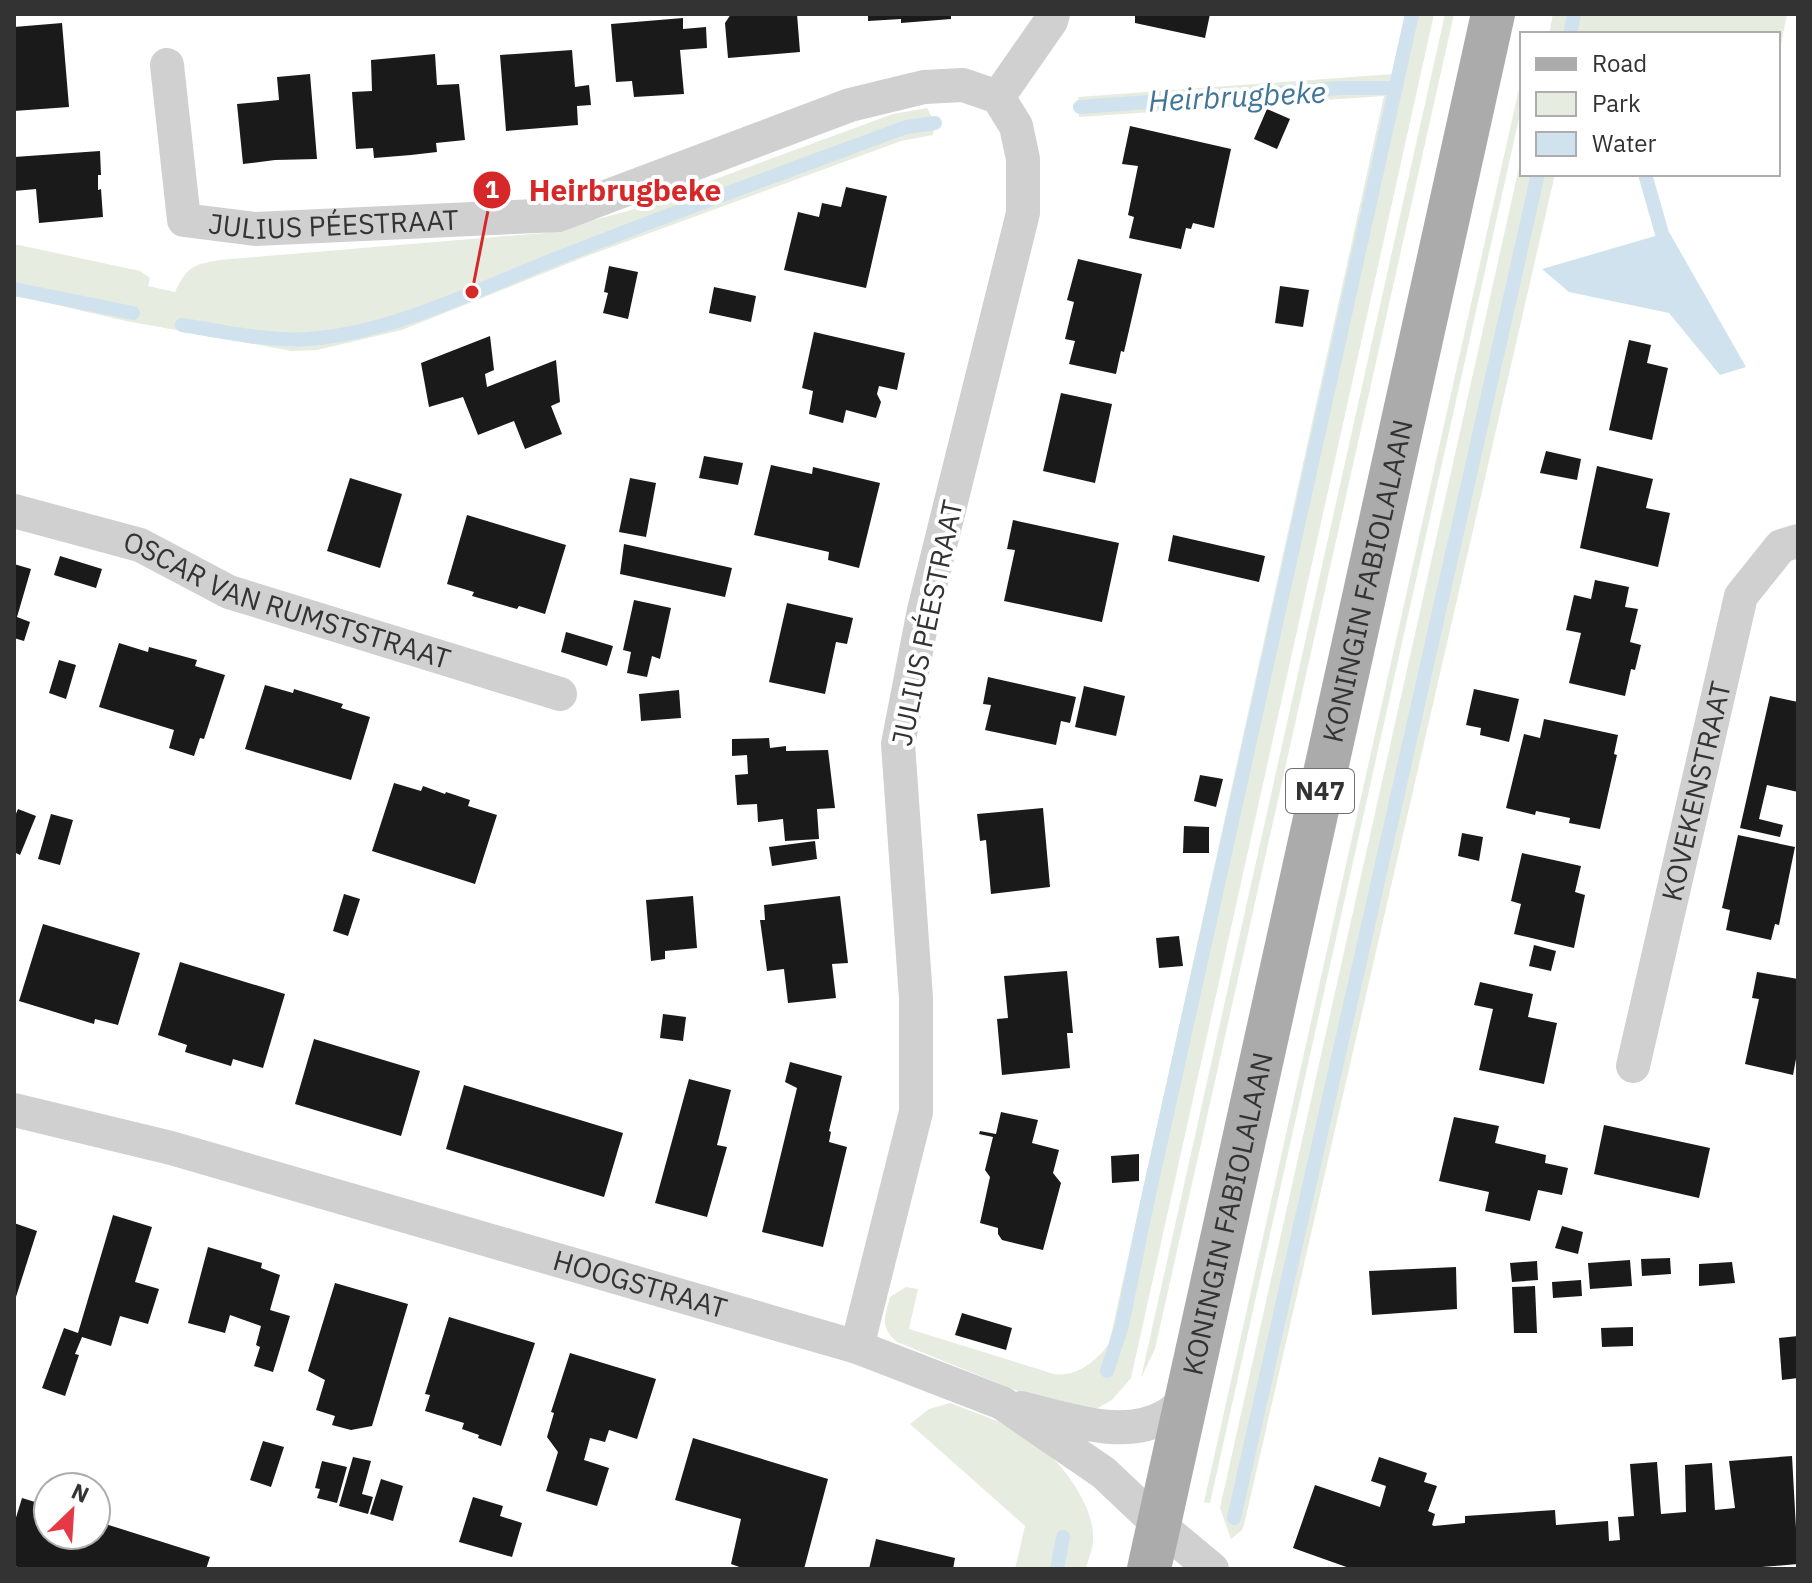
<svg xmlns="http://www.w3.org/2000/svg" width="1812" height="1583" font-family="'IBM Plex Sans',sans-serif">
  <rect width="100%" height="100%" fill="#fff"/>
  <g fill="#e6ecdf">
    <path d="M1406,14h28l-303,1364 -19,22 -18,10 -67,-15 -130,-53c-18,-16 -12,-24 -7,-45l16,-10 12,2 -9,40 145,45c23,3 41,-12 55,-30l275,-1248 -305,21 -1,-20 315,-23z"/>
    <path d="M1445,14h9l-299,1335 -14,29z"/>
    <path d="M1553,14h234l-9,45v-25h-229z"/>
    <path d="M1522,75v30l-312,1398 -6,-1z"/>
    <path d="M927,108l8,15 -2,12 -32,6 -314,115 -185,74 -85,20 -26,1 -48,-9 -117,-21 -112,-26v-51l126,27 10,7 -2,8 27,6c12,-25 17,-27 44,-32l325,-27 84,-22 265,-97z"/>
    <path d="M1522,154v20h33l-311,1351 -2,5 -11,9 -11,-31z"/>
    <path d="M950,1403c24,10 52,18 74,31 30,18 71,68 69,105 0,10 -5,20 -7,30h-71l10,-43 -115,-102 19,-15z"/>
  </g>
  <path fill="#cfe2ee" d="M1669,232l77,135 -26,8 -51,-62 -100,-21 -27,-23z"/>
  <g fill="none" stroke-linecap="round" stroke-linejoin="round">
    <g stroke="#cfe2ee" stroke-width="14">
      <path d="M1570,34l4,-20"/>
      <path d="M1080,107l261,-19h53"/>
      <path d="M1645,174l22,77"/>
      <path d="M14,289l119,24"/>
      <path d="M182,325c38,6 88,17 126,14 85,-6 173,-51 252,-82 115,-45 230,-87 346,-130l29,-4"/>
      <path d="M1107,1371l15,-46 25,-122 265,-1189"/>
      <path d="M1234,1518l304,-1344"/>
      <path d="M1057,1569l6,-32"/>
    </g>
  </g>
  <g fill="#1a1a1a">
    <path d="M731,14h66l3,38 -72,6 -3,-35z"/>
    <path d="M868,14h83v5l-50,4v-4l-33,2z"/>
    <path d="M1135,14h75l-5,24 -70,-15z"/>
    <path d="M683,18v11l23,-2 1,21 -27,2 4,44 -50,3 -2,-16 -16,1 -5,-58z"/>
    <path d="M62,23l7,84 -55,4v-84z"/>
    <path d="M572,50l3,37 14,-2 2,20 -14,1 1,19 -72,6 -6,-76z"/>
    <path d="M435,54l2,31 22,-1 6,56 -29,3 1,9 -26,3 -37,3 -1,-10 -17,1 -4,-57 20,-1 -1,-31z"/>
    <path d="M310,74l7,85 -42,1 -32,4 -6,-60 42,-4 -2,-23z"/>
    <path d="M1267,109l23,10 -13,30 -23,-10z"/>
    <path d="M1130,126l101,23 -17,79 -21,-5 -2,6 -5,-1 -5,21 -52,-11 5,-21 -6,-2 10,-49 -16,-2z"/>
    <path d="M100,151l1,24h-3v15l3,-1 2,28 -64,6 -3,-34 -22,2v-34z"/>
    <path d="M846,187l41,9 -21,92 -82,-18 14,-58 21,5 3,-14 19,4z"/>
    <path d="M1078,259l64,15 -18,78 -3,-1 -5,23 -47,-10 6,-23 -10,-2 9,-37 -7,-2z"/>
    <path d="M609,266l29,6 -10,47 -25,-6 5,-20 -4,-1z"/>
    <path d="M1280,286l29,4 -6,37 -28,-4z"/>
    <path d="M714,287l42,9 -5,26 -42,-9z"/>
    <path d="M814,332l91,21 -8,37 -18,-4 -2,8 4,8 -5,16 -30,-8 -3,13 -34,-9 4,-23 -11,-3z"/>
    <path d="M490,336l4,34 -9,4 2,13 69,-27 4,42 -9,4 11,28 -37,15 -11,-28 -36,14 -15,-38 -34,10 -8,-44z"/>
    <path d="M1629,340l22,5 -4,18 21,5 -16,72 -43,-10z"/>
    <path d="M1061,393l51,11 -17,79 -52,-12z"/>
    <path d="M1546,451l35,8 -4,21 -37,-7z"/>
    <path d="M704,456l39,7 -5,22 -39,-7z"/>
    <path d="M771,465l41,9 1,-7 67,16 -21,85 -31,-8 1,-8 -75,-17z"/>
    <path d="M1597,466l56,13 -7,29 24,5 -12,54 -78,-19z"/>
    <path d="M350,478l52,16 -22,74 -53,-17z"/>
    <path d="M630,478l26,5 -10,54 -27,-5z"/>
    <path d="M467,515l99,30 -21,69 -26,-8 -2,3 -45,-13 2,-4 -27,-8z"/>
    <path d="M1013,520l106,23 -17,79 -98,-21 11,-51 -8,-1z"/>
    <path d="M1173,535l92,21 -6,26 -91,-21z"/>
    <path d="M624,544l108,24 -7,29 -105,-23z"/>
    <path d="M60,556l42,13 -6,19 -42,-13z"/>
    <path d="M14,564l17,5 -14,48 13,5 -6,19 -10,-3z"/>
    <path d="M1595,580l34,7 -4,20 13,2 -8,33 11,3 -6,25 -4,-1 -6,27 -56,-13 12,-50 -15,-3 8,-35 17,4z"/>
    <path d="M634,600l37,8 -11,51 -8,-3 -5,21 -20,-4 4,-21 -8,-2z"/>
    <path d="M787,603l66,15 -6,26 -11,-2 -11,52 -56,-12z"/>
    <path d="M566,632l47,14 -6,20 -46,-14z"/>
    <path d="M119,643l29,9 1,-5 48,13 -2,6 30,9 -21,64 -4,-1 -6,18 -25,-8 5,-18 -75,-23z"/>
    <path d="M59,660l17,5 -10,34 -17,-6z"/>
    <path d="M988,677l88,20 -6,26 -9,-2 -5,24 -71,-15 6,-25 -8,-1z"/>
    <path d="M265,685l28,8 1,-4 49,15 -2,4 29,9 -19,63 -106,-31z"/>
    <path d="M1084,686l41,10 -9,40 -41,-9z"/>
    <path d="M1474,689l45,10 -10,43 -29,-7 1,-7 -15,-3z"/>
    <path d="M679,690l2,28 -40,3 -2,-27z"/>
    <path d="M1770,696l28,6v90l-31,-7 -8,34 24,6 -3,12 -40,-9z"/>
    <path d="M1544,719l74,16 -4,19 3,1 -17,74 -31,-6 1,-5 -34,-7 -1,4 -29,-7 18,-74 16,4z"/>
    <path d="M769,738l1,10 16,-2v5l42,-1 7,58 -18,1 2,30 -34,2 -2,-22 -25,3 -1,-18 -20,1 -2,-30 13,-1 -1,-19 -15,1v-17z"/>
    <path d="M1200,775l23,4 -7,28 -22,-6z"/>
    <path d="M394,783l27,8 2,-5 22,8 1,-2 24,8 -2,6 29,9 -22,69 -103,-33z"/>
    <path d="M1043,808l7,79 -59,7 -5,-54 -6,1 -3,-27z"/>
    <path d="M18,809l18,7 -16,39 -6,-3v-34z"/>
    <path d="M51,814l22,6 -13,45 -22,-6z"/>
    <path d="M1184,826l25,1v26h-26z"/>
    <path d="M1462,833l21,4 -4,24 -21,-5z"/>
    <path d="M1738,835l57,12 -16,78 -4,-1 -4,16 -45,-10 4,-20 -8,-2z"/>
    <path d="M815,841l2,18 -45,7 -3,-19z"/>
    <path d="M1522,853l59,13 -6,26 10,3 -11,53 -60,-14 7,-30 -10,-3z"/>
    <path d="M344,894l16,5 -12,37 -15,-5z"/>
    <path d="M693,896l4,52 -32,3v8l-14,2 -5,-61z"/>
    <path d="M840,896l8,67 -16,1 4,34 -48,5 -4,-34 -17,2 -7,-51h5l-1,-15z"/>
    <path d="M43,924l97,29 -22,72 -23,-6 -1,5 -75,-23z"/>
    <path d="M1179,936l4,30 -24,2 -3,-30z"/>
    <path d="M1534,945l22,6 -5,20 -22,-5z"/>
    <path d="M180,962l105,32 -22,74 -30,-9 -2,7 -46,-14 2,-7 -29,-10z"/>
    <path d="M1067,971l6,62h-6l3,35 -68,7 -5,-56 11,-1 -4,-42z"/>
    <path d="M1757,972l41,7v81l-2,-1 -3,16 -48,-11 14,-65 -7,-1z"/>
    <path d="M1480,982l53,12 -5,23 29,6 -13,61 -65,-14 14,-61 -19,-4z"/>
    <path d="M663,1014l23,3 -3,24 -23,-3z"/>
    <path d="M314,1039l106,32 -19,65 -106,-32z"/>
    <path d="M790,1062l52,14 -13,55 2,1 -2,10 18,5 -24,100 -61,-15 35,-144 -12,-6z"/>
    <path d="M689,1079l42,11 -14,55 10,2 -20,70 -52,-14z"/>
    <path d="M464,1085l159,48 -19,64 -158,-48z"/>
    <path d="M1001,1112l37,8 -6,23 27,7 -6,23 8,10 -18,67 -41,-10 -4,-6v-6l-18,-5 10,-46 -5,-7 8,-33 -14,-3 1,-3 16,3z"/>
    <path d="M1454,1117l45,9 -4,17 51,12 -1,8 23,5 -6,27 -24,-5 -8,31 -45,-10 4,-19 -50,-11z"/>
    <path d="M1604,1125l106,23 -11,50 -105,-24z"/>
    <path d="M1139,1154v27l-27,2 -1,-27z"/>
    <path d="M113,1215l39,12 -17,55 24,7 -11,35 -28,-8 -9,30 -29,-9 -7,17 4,1 -14,41 -23,-8 22,-60 14,5z"/>
    <path d="M14,1223l23,8 -22,69h-1z"/>
    <path d="M1562,1226l21,6 -5,22 -23,-6z"/>
    <path d="M208,1247l54,16 -1,5 19,7 -10,35 20,6 -17,56 -19,-6 6,-19 -4,-2 5,-19 -31,-11 -5,18 -37,-10z"/>
    <path d="M1670,1258l1,16 -29,2 -1,-17z"/>
    <path d="M1630,1260l2,26 -42,3 -2,-26z"/>
    <path d="M1537,1261l1,19 -26,2 -2,-19z"/>
    <path d="M1732,1262l3,21 -36,3v-22z"/>
    <path d="M1456,1267l1,42 -85,6 -3,-44z"/>
    <path d="M1581,1280l1,16 -29,2 -1,-16z"/>
    <path d="M335,1283l73,21 -36,122 -21,4 -19,-5 3,-9 -19,-6 9,-30 -17,-9z"/>
    <path d="M1535,1286l2,47h-23l-2,-46z"/>
    <path d="M962,1313l50,15 -6,22 -51,-15z"/>
    <path d="M449,1317l86,26 -34,103 -23,-8 1,-3 -17,-6 2,-6 -39,-12 5,-16 -5,-1z"/>
    <path d="M1633,1327v19l-31,1 -1,-19z"/>
    <path d="M1798,1336v42l-16,2 -3,-42z"/>
    <path d="M570,1353l86,26 -19,60 -28,-9 -4,12 -15,-4 -6,22 25,8 -12,38 -51,-15 12,-39 -11,-15 7,-24 -3,-1z"/>
    <path d="M693,1438l135,41 -24,90h-59l-14,-5 10,-45 -66,-19z"/>
    <path d="M263,1441l21,6 -13,40 -21,-7z"/>
    <path d="M1792,1456l6,108 -61,5h-385l-59,-21 22,-63 65,22 6,-21 -15,-5 8,-24 48,16 -3,9 13,4 -9,25 7,3 -3,11 2,1 31,-3v-7l90,-6 1,15 52,-4 1,20 11,-1 -2,-23 16,-1 -4,-52 27,-2 4,52 25,-2 -1,-47 27,-2 3,47 20,-2 -6,-47z"/>
    <path d="M353,1457l18,4 -9,33 11,3 -5,17 -29,-8z"/>
    <path d="M322,1461l25,6 -10,36 -20,-5 3,-9 -5,-1z"/>
    <path d="M381,1479l22,7 -10,35 -23,-7z"/>
    <path d="M473,1497l30,9 -3,10 22,7 -10,34 -53,-15z"/>
    <path d="M22,1498l26,8v29h48v-14l114,36 -4,12h-182l-10,-3v-42z"/>
    <path d="M876,1539l79,19 -2,11h-84z"/>
  </g>
  <g fill="none" stroke-linecap="round" stroke-linejoin="round">
    <g stroke="#d0d0d0" stroke-width="34">
      <path id="s1" d="M167,65l17,155 71,9 303,-14 292,-110 74,-18 39,-2 35,12 18,29 7,33v54l-99,397 -26,134 18,254v114l-59,235"/>
      <path d="M998,97l53,-76 2,-7"/>
      <path id="s2" d="M14,511l126,34 89,47 331,102"/>
      <path id="s3" d="M1633,1066l108,-470 40,-50 17,-5"/>
      <path id="s4" d="M14,1110l157,38 686,199 145,56 102,70 55,52 53,44"/>
      <path d="M1021,1408c44,10 102,33 145,8 7,-4 14,-11 20,-16"/>
    </g>
    <path stroke="#ababab" stroke-width="44" id="s5" d="M1149,1569l344,-1555"/>
  </g>
  <g text-anchor="middle" stroke-width="8" stroke-linejoin="round" paint-order="stroke">
    <rect fill="#fff" stroke="#707070" stroke-width="2" x="1286" y="769" width="68" height="44" rx="6"/>
    <g font-size="26" font-weight="bold" fill="#333">
      <text x="1320" y="800">N47</text>
    </g>
    <g font-size="28" fill="#333" stroke="#fff">
      <text dy="10" stroke="none"><textPath href="#s1" startOffset="306">JULIUS PÉESTRAAT</textPath></text>
      <text dy="10" stroke="none"><textPath href="#s5" startOffset="1012">KONINGIN FABIOLALAAN</textPath></text>
      <text dy="10" stroke="none"><textPath href="#s2" startOffset="288">OSCAR VAN RUMSTSTRAAT</textPath></text>
      <text transform="translate(927 623) rotate(-78)" y="10">JULIUS PÉESTRAAT</text>
      <text dy="10" stroke="none"><textPath href="#s3" startOffset="282">KOVEKENSTRAAT</textPath></text>
      <text dy="10" stroke="none"><textPath href="#s5" startOffset="364">KONINGIN FABIOLALAAN</textPath></text>
      <text dy="10" stroke="none"><textPath href="#s4" startOffset="650">HOOGSTRAAT</textPath></text>
    </g>
    <g font-size="30" font-style="italic" fill="#3f7597" stroke="#fff">
      <text transform="translate(1237 97) rotate(-3)" y="10">Heirbrugbeke</text>
    </g>
  </g>
  <path fill="none" stroke="#d62828" stroke-width="3" d="M472 292L492 190"/>
  <g fill="#d62828" stroke="#fff" stroke-width="3">
    <circle cx="472" cy="292" r="8"/>
    <circle cx="492" cy="190" r="20"/>
  </g>
  <g font-size="24" text-anchor="middle" font-weight="bold" fill="#fff">
    <text x="492" y="198">1</text>
  </g>
  <g font-size="30" text-anchor="middle" font-weight="bold" fill="#d62828" stroke="#fff" stroke-width="8" stroke-linejoin="round" paint-order="stroke">
    <text x="625" y="201">Heirbrugbeke</text>
  </g>
  <rect width="1812" height="1583" fill="none" stroke="#333333" stroke-width="32"/>
  <rect x="1520" y="32" width="260" height="144" fill="#ffffff" stroke="#adadad" stroke-width="2"/>
  <rect x="1536" y="58" width="40" height="12" fill="#ababab" stroke="#adadad" stroke-width="2"/>
  <text x="1592" y="72" font-size="24" fill="#333333">Road</text>
  <rect x="1536" y="92" width="40" height="24" fill="#e6ecdf" stroke="#adadad" stroke-width="2"/>
  <text x="1592" y="112" font-size="24" fill="#333333">Park</text>
  <rect x="1536" y="132" width="40" height="24" fill="#cfe2ee" stroke="#adadad" stroke-width="2"/>
  <text x="1592" y="152" font-size="24" fill="#333333">Water</text>
  <g transform="translate(72 1511) rotate(25)"><circle r="38" fill="#ffffff" stroke="#adadad" stroke-width="2"/>
  <path d="M0-6L14 30L0 20L-14 30Z" fill="#e63946"/>
  <text y="-12" font-size="22" font-weight="bold" text-anchor="middle" fill="#333333">N</text>
  </g>
</svg>
